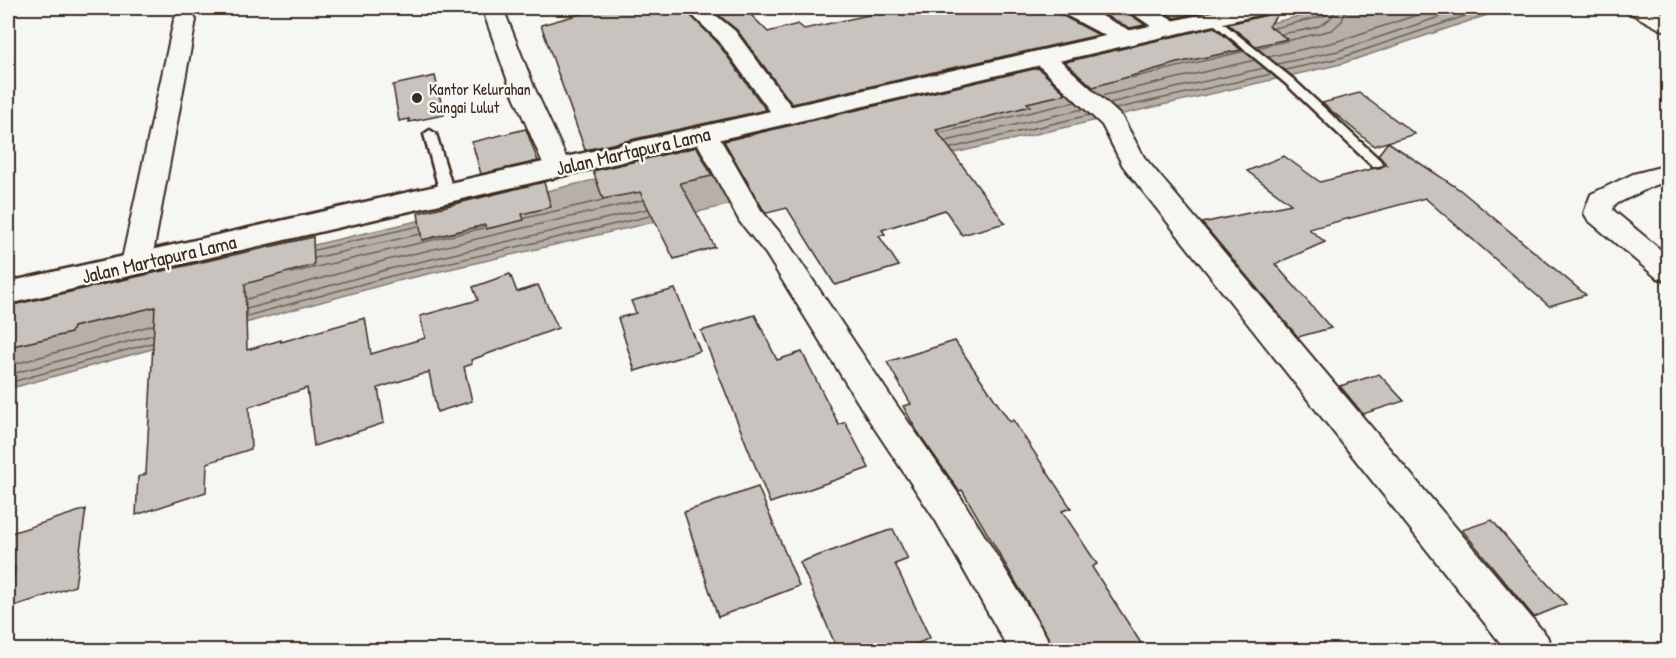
<svg xmlns="http://www.w3.org/2000/svg" width="1676" height="658" font-family="'Patrick Hand',sans-serif">
  <rect width="100%" height="100%" fill="#f6f6f2"/>
  <filter id="ink" filterUnits="userSpaceOnUse"><feTurbulence type="fractalNoise" baseFrequency=".0167" numOctaves="2"/><feDisplacementMap in="SourceGraphic" scale="12" xChannelSelector="R" yChannelSelector="G"/><feConvolveMatrix kernelMatrix="1 2 1 2 8 2 1 2 1" color-interpolation-filters="sRGB"/></filter>
  <g filter="url(#ink)">
    <path fill="#b6b0a9" stroke="#857a71" stroke-width="1.5" d="M1335,8h173l-167,56 -948,218 -385,107v-73z"/>
    <g fill="none" stroke-linecap="round" stroke-linejoin="round">
      <g stroke="#6c6056" stroke-width="1.5">
        <path d="M1274,28l50,-12 5,-8"/>
        <path d="M1282,34c19,-4 48,-4 54,-26"/>
        <path d="M1257,48l75,-18 10,-9 4,-13"/>
        <path d="M1268,57l67,-15 103,-34"/>
        <path d="M1277,64l61,-13 128,-43"/>
        <path d="M1285,70l55,-12 149,-50"/>
        <path d="M1131,78l114,-27"/>
        <path d="M1101,96l154,-36"/>
        <path d="M1109,103l155,-35"/>
        <path d="M1115,109l156,-35"/>
        <path d="M940,133l135,-31"/>
        <path d="M946,141l137,-32"/>
        <path d="M951,148l138,-33"/>
        <path d="M525,218l78,-18"/>
        <path d="M315,250l103,-24"/>
        <path d="M315,258l105,-24"/>
        <path d="M291,273l193,-45"/>
        <path d="M247,299l140,-39 256,-60"/>
        <path d="M247,309l142,-40 258,-60"/>
        <path d="M247,316l144,-40 259,-60"/>
        <path d="M8,366l145,-41"/>
        <path d="M8,375l144,-40"/>
        <path d="M8,383l144,-40"/>
      </g>
    </g>
    <g fill="#c8c3be" stroke="#3b2a1e" stroke-width="1.5">
      <path d="M602,8h81l34,34 49,68 -181,40 -44,-125z"/>
      <path d="M710,8h34l24,24 30,-8 6,5 97,-21h156l4,7 38,20 -307,69 -55,-74z"/>
      <path d="M1090,8h38l3,7 14,10 -15,3z"/>
      <path d="M1157,8h65l-48,10z"/>
      <path d="M1271,8h11l-13,18 18,13 -31,7 -28,-22 39,-9z"/>
      <path d="M1214,27l27,23 -64,13 -84,24 -28,-25z"/>
      <path d="M1038,68l28,26 -39,9 3,3 -94,24 69,93 -43,12 -17,-25 -63,20 3,4 -6,2 20,30 -64,19 -48,-77 -20,5 -4,-4 -39,-68z"/>
      <path d="M435,76l9,39 -35,7v-3l-10,2 -6,-36z"/>
      <path d="M1359,93l56,41 -41,12 -52,-43z"/>
      <path d="M526,129l12,32 -57,13 -9,-32z"/>
      <path d="M1388,142l71,47 127,106 -37,11 -124,-108 -116,31 16,13 -50,22 56,64 -33,9 -96,-114 89,-19 -44,-33 37,-15 36,26 67,-17 -9,-10z"/>
      <path d="M697,147l15,29 -32,7 35,64 -41,12 -34,-67 -37,7 -10,-28z"/>
      <path d="M544,182l7,25 -29,7 2,6 -38,9 -1,-4 -63,15 -4,-27z"/>
      <path d="M313,237l1,28 -69,19 2,66 34,-10v2l84,-24 6,36 54,-16 -5,-22 58,-16 -5,-13 37,-13 7,18 21,-7 20,43 -87,32 1,4 -8,3 8,34 -35,11 -8,-40 -51,16 6,35 -70,23 -7,-58 -58,19 2,42 -44,14 -1,29 -70,23 2,-38 8,-3 9,-167 -82,20 -2,6 -63,14v-41z"/>
      <path d="M675,289l25,62 -65,20 -17,-53 18,-5 -5,-12z"/>
      <path d="M755,315l22,45 25,-8 37,73 6,-3 24,46 -99,35 -69,-172z"/>
      <path d="M955,341l55,81 3,-2 58,88 -9,3 35,53 -5,3 54,84h-90l-94,-161 -3,1 -42,-60 -14,-25 8,-2 -24,-42z"/>
      <path d="M1379,374l25,27 -41,13 -23,-28z"/>
      <path d="M758,487l41,99 -81,31 -34,-105z"/>
      <path d="M86,509l-11,77 -66,22 6,-40 -7,2v-36z"/>
      <path d="M1492,520l29,35 45,49 -32,13 -72,-87z"/>
      <path d="M893,529l15,30 -13,5 35,74 -29,13h-63l-38,-89z"/>
    </g>
    <g fill="none" stroke-linecap="round" stroke-linejoin="round">
      <g stroke="#3b2a1e" stroke-width="5">
        <g id="lane">
          <path d="M1213,15l80,64 87,81 2,3 -2,3h-8l-87,-83 -76,-63 -1,-2z"/>
          <path d="M430,130l6,4 18,59 -2,3 -5,1 -7,-4 -16,-59z"/>
        </g>
      </g>
      <g stroke="#3b2a1e" stroke-width="4">
        <g id="street">
          <path d="M482,8h21l31,79 37,81 -4,6 -9,2 -9,-2 -4,-6 -35,-81z"/>
          <path d="M685,8h22l28,23 64,86 -3,5 -9,2 -9,-2 -59,-81z"/>
          <path d="M1059,8h27l49,25 3,5 -3,5 -8,2 -8,-2 -57,-30z"/>
          <path d="M1130,8h24l24,15 3,5 -3,5c-17,4 -32,-11 -46,-20z"/>
          <path d="M1627,8h26l15,7v16l-8,-2 -30,-16z"/>
          <path d="M185,13l8,2 3,5 -45,244 -5,7 -10,3 -10,-3 -5,-7 53,-244 3,-5z"/>
          <path d="M1043,50l8,2 71,65 22,40 403,479 5,14h-46l-383,-484 -21,-41 -67,-63 -4,-5 4,-5z"/>
          <path d="M706,127l9,3 46,80 25,30 105,157 71,102 84,137 5,14h-42l-73,-129 -69,-104 -101,-163 -26,-32 -47,-87 4,-5z"/>
          <path d="M1668,165v16l-15,5 -39,19 -1,5 55,46v25l-11,-3 -69,-58 -4,-7 7,-19 42,-20z"/>
        </g>
      </g>
      <g stroke="#3b2a1e" stroke-width="5">
        <path id="primary" d="M1230,8h39l-3,5 -8,2 -1250,289v-22z"/>
      </g>
      <use href="#lane" fill="#f6f6f2" fill-rule="evenodd"/>
      <use href="#street" fill="#f6f6f2" fill-rule="evenodd"/>
      <use href="#primary" fill="#f6f6f2" fill-rule="evenodd"/>
    </g>
  </g>
  <circle fill="#3b2a1e" stroke="#f6f6f2" stroke-width="2" cx="417" cy="98" r="6"/>
  <g text-anchor="middle" stroke-width="5" stroke-linejoin="round" paint-order="stroke">
    <g font-size="16" fill="#3b2a1e" stroke="#f6f6f2" text-anchor="start">
      <text x="429" y="95">Kantor Kelurahan<tspan x="429" dy="18">Sungai Lulut</tspan></text>
    </g>
    <g font-size="20" fill="#3b2a1e" stroke="#f6f6f2">
      <text transform="translate(633 151) rotate(-13)" y="7">Jalan Martapura Lama</text>
      <text transform="translate(159 259) rotate(-13)" y="7">Jalan Martapura Lama</text>
    </g>
  </g>
  <rect width="1676" height="658" fill="none" stroke="#f6f6f2" stroke-width="30"/>
  <rect x="15" y="15" width="1646" height="628" fill="none" stroke="#3b2a1e" stroke-width="2" filter="url(#ink)"/>
</svg>
